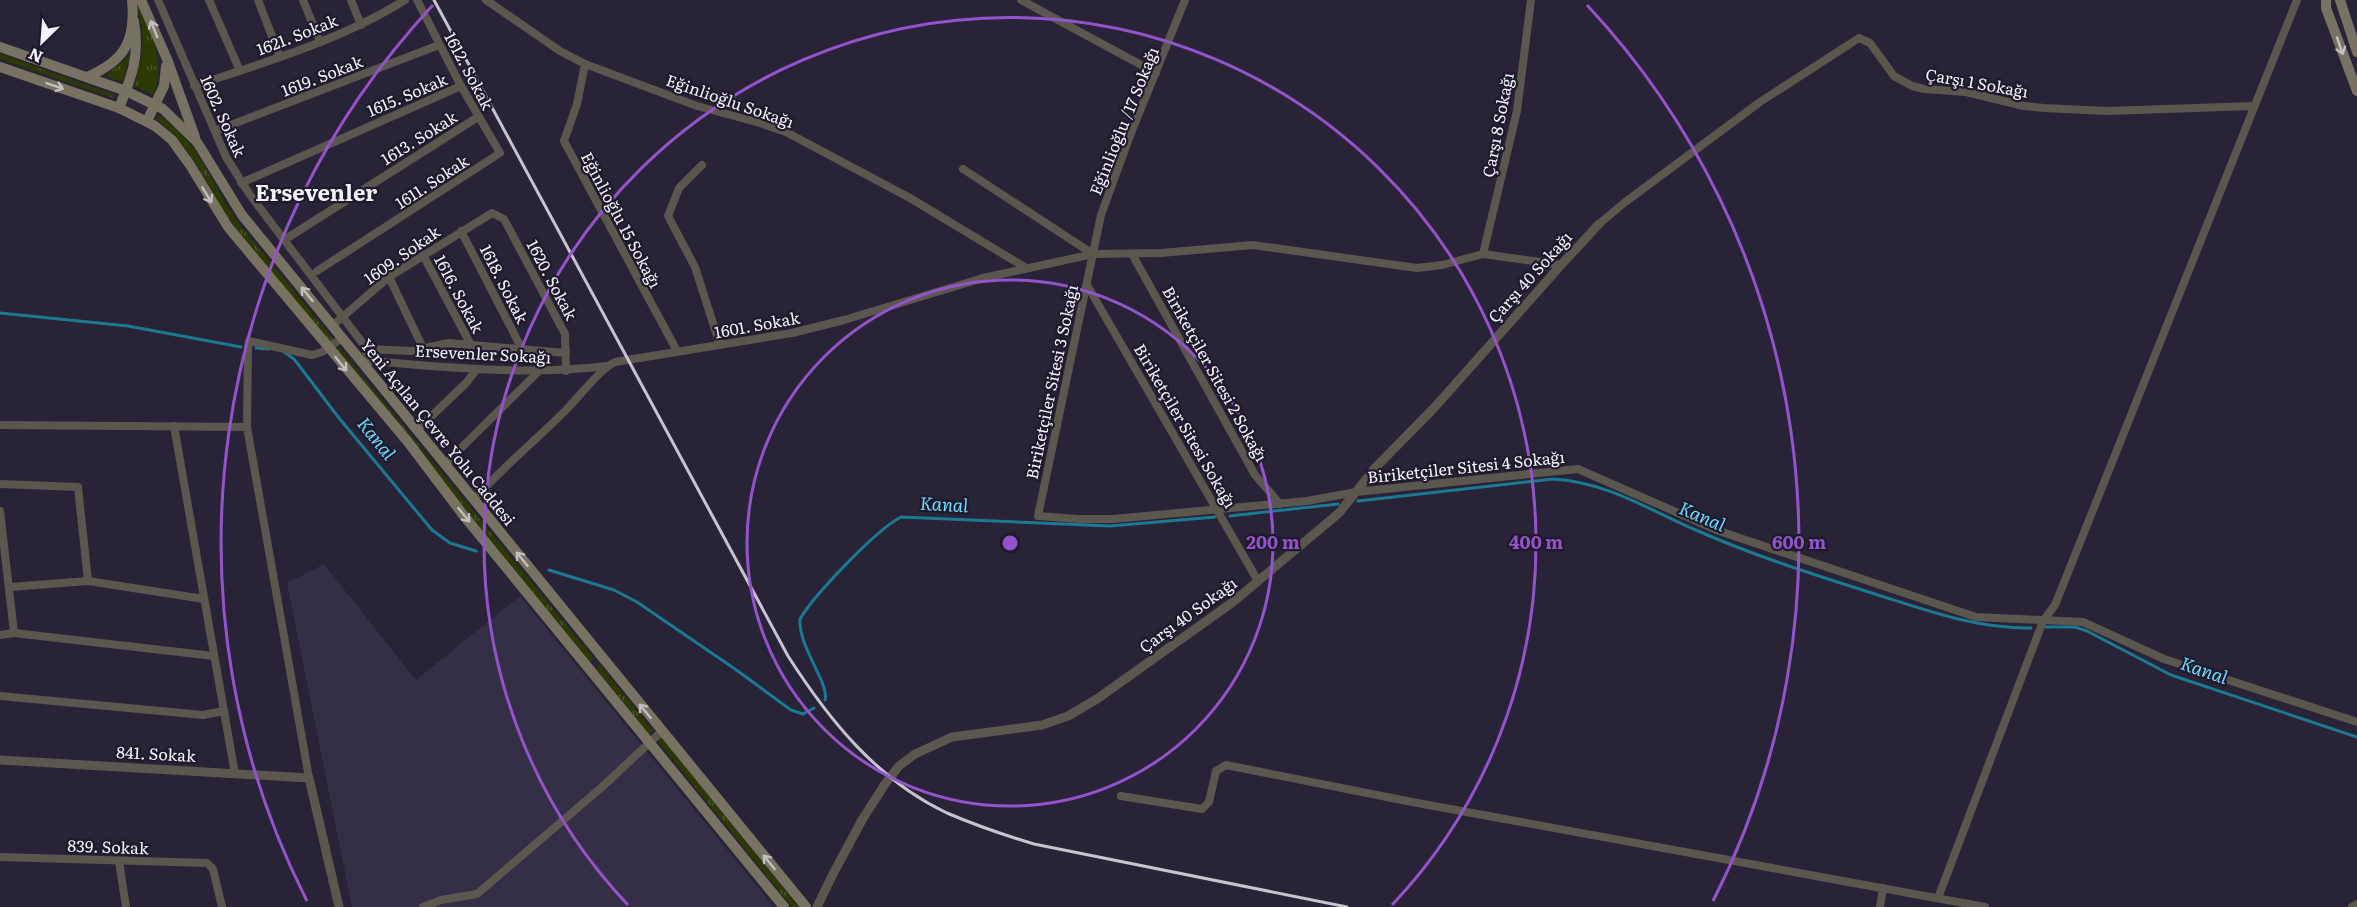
<svg xmlns="http://www.w3.org/2000/svg" width="2357" height="907" font-family="Literata,serif">
  <defs>
    <pattern id="grass-tufts" width="24" height="20" patternUnits="userSpaceOnUse" patternTransform="scale(1.5)"><rect width="24" height="20" fill="#2c3900"/><path d="M3 7l-1-3M5 7V3M7 7l1-3M15 17l-1-3M17 17v-4M19 17l1-3" fill="none" stroke="#4b5626"/></pattern>
  </defs>
  <rect width="100%" height="100%" fill="#282336"/>
  <path fill="#342e46" d="M324,564l92,116 104,-84 254,311h-422l-65,-324z"/>
  <g fill="url(#grass-tufts)">
    <path d="M136,0c13,31 31,60 18,94h-3l-17,-8c11,-36 11,-49 2,-86z"/>
    <path d="M0,54l115,41 -2,3 -113,-39z"/>
    <path d="M131,54l-9,28 -17,-6z"/>
    <path d="M159,115l21,18 14,16 41,70 98,120 -4,4c-32,-39 -66,-77 -95,-118 -27,-37 -40,-78 -78,-106z"/>
    <path d="M338,346l256,313 -4,3 -255,-313z"/>
    <path d="M600,665l53,66 -4,3 -53,-66z"/>
    <path d="M661,737l137,170h-6l-135,-167z"/>
  </g>
  <g fill="none" stroke-linecap="round" stroke-linejoin="round">
    <g stroke="#1b7992" stroke-width="3">
      <path d="M0,313l128,13 113,21"/>
      <path d="M256,348l13,1"/>
      <path d="M284,352l10,7 45,59 93,112 18,13 26,8"/>
      <path d="M1358,501l195,-22c54,3 96,31 145,52 57,25 117,44 177,63 51,16 102,35 156,34"/>
      <path d="M1230,516l108,-12"/>
      <path d="M549,570l65,20 23,12 98,67 56,41 12,4 11,-6"/>
      <path d="M2046,627h29l12,4 84,44 186,62"/>
      <path d="M825,700c5,-16 -27,-53 -25,-81 14,-24 76,-89 101,-102l209,9 105,-9"/>
    </g>
    <g stroke="#5b574e" stroke-width="8">
      <path d="M158,0l68,157 24,38 117,154"/>
      <path d="M209,0l31,71"/>
      <path d="M258,0l22,57"/>
      <path d="M303,0l17,42"/>
      <path d="M351,0l10,25"/>
      <path d="M486,0l74,51 25,13 112,42 63,17 26,9 124,66 116,70"/>
      <path d="M1021,0l135,73"/>
      <path d="M1185,0l-54,133 -30,82 -63,301 40,3h35l194,-18 49,-9 222,-23 141,62 257,86 107,5 81,37 193,63"/>
      <path d="M585,64l-8,40 -13,37 113,210"/>
      <path d="M194,86c72,-24 147,-46 211,-86"/>
      <path d="M215,131l224,-86"/>
      <path d="M702,165l-23,23 -11,28 27,51 25,78"/>
      <path d="M963,169l130,85"/>
      <path d="M241,183l220,-97"/>
      <path d="M1599,224l25,-21 136,-101 99,-64 11,5 24,33 18,10 12,3 42,3 58,14 20,2 63,3 146,-5"/>
      <path d="M461,231l61,118"/>
      <path d="M284,240l194,-123"/>
      <path d="M1132,254l123,221 25,29"/>
      <path d="M1483,254l34,-143 14,-111"/>
      <path d="M423,255l48,90"/>
      <path d="M317,271l183,-118 -39,-67 -44,-86"/>
      <path d="M389,277l34,71"/>
      <path d="M1087,285l171,296"/>
      <path d="M332,326l57,-49 103,-64 12,6 61,115 1,37"/>
      <path d="M366,352l1,-3 45,2 36,-8 118,10"/>
      <path d="M360,360c82,7 164,16 246,6"/>
      <path d="M0,425l247,2"/>
      <path d="M174,426l61,348"/>
      <path d="M417,430l49,-47 11,-14"/>
      <path d="M445,464l93,-92"/>
      <path d="M0,484l78,3 10,94"/>
      <path d="M474,499c28,-31 61,-58 91,-88 14,-14 34,-41 50,-49l177,-29 52,-13 139,-42 110,-24 68,-1 92,-8 164,23 25,-3 41,-11 78,11"/>
      <path d="M0,511l14,122"/>
      <path d="M10,587l78,-6 116,18"/>
      <path d="M0,635l14,-2 200,23"/>
      <path d="M0,696l203,19 21,-4"/>
      <path d="M309,778l-62,-351 1,-79 1,-7 63,14 10,-3 20,-14"/>
      <path d="M1121,796l81,13 7,-7 7,-31 10,-6 186,37 573,105"/>
      <path d="M0,857l207,6 6,6 9,38"/>
      <path d="M119,861l7,46"/>
      <path d="M1938,898l105,-277 12,-16 242,-605"/>
      <path d="M423,907l18,-7 36,-6 125,-107 60,-56"/>
      <path d="M1880,907l3,-19"/>
      <path d="M2352,907l5,-3"/>
    </g>
    <g stroke="#5b574e" stroke-width="9">
      <path d="M0,760l309,18 30,129"/>
      <path d="M817,907l16,-33 29,-54 23,-36 14,-18 16,-12 37,-17 90,-12 26,-9 29,-17 136,-97 106,-89 36,-45 59,-60 127,-143 38,-41"/>
    </g>
    <g stroke="#787263" stroke-width="10">
      <path d="M141,0l26,59 28,78"/>
      <path d="M2326,0v8l31,83"/>
      <path d="M2340,0l17,52"/>
      <path d="M0,47l126,44 37,18 34,33 45,73 564,692"/>
      <path d="M0,67l119,41 36,18 17,14 18,25 38,62 180,215 56,74 320,391"/>
      <path d="M87,77c37,-16 49,-35 45,-77"/>
      <path d="M119,108c13,-32 21,-52 15,-87"/>
      <path d="M147,121l17,-35 2,-20"/>
    </g>
    <path stroke="#c7c4d0" stroke-width="3" d="M434,0l354,656c41,64 89,124 159,157 28,12 57,22 87,31l313,63"/>
  </g>
  <defs><path id="oneway-shaft" d="M-6 0H5M1.5-3L5.5 0L1.5 3" fill="none" stroke-width="1.6" stroke-linecap="round" stroke-linejoin="round" transform="scale(1.5)"/></defs>
  <g stroke="#c3bfbf">
    <use href="#oneway-shaft" transform="translate(154 29) rotate(-112)"/>
    <use href="#oneway-shaft" transform="translate(2340 46) rotate(71)"/>
    <use href="#oneway-shaft" transform="translate(55 86) rotate(19)"/>
    <use href="#oneway-shaft" transform="translate(207 195) rotate(59)"/>
    <use href="#oneway-shaft" transform="translate(307 294) rotate(-129)"/>
    <use href="#oneway-shaft" transform="translate(341 364) rotate(51)"/>
    <use href="#oneway-shaft" transform="translate(464 515) rotate(51)"/>
    <use href="#oneway-shaft" transform="translate(522 559) rotate(-129)"/>
    <use href="#oneway-shaft" transform="translate(645 711) rotate(-129)"/>
    <use href="#oneway-shaft" transform="translate(769 862) rotate(-129)"/>
  </g>
  <g fill="none" stroke="#9354cb" stroke-width="3">
    <circle cx="1010" cy="543" r="263"/>
    <path d="M628 905A526 526 0 1 1 1392 905"/>
    <path d="M307 901A789 789 0 0 1 433 5M1587 5A789 789 0 0 1 1713 901"/>
  </g>
  <g text-anchor="middle" stroke-width="4.5" stroke-linejoin="round" paint-order="stroke">
    <g font-size="16" fill="#f5f3fd" stroke="#1e1a2c">
      <text transform="translate(297 35) rotate(-21)" y="6">1621. Sokak</text>
      <text transform="translate(469 71) rotate(62)" y="6">1612. Sokak</text>
      <text transform="translate(322 76) rotate(-21)" y="6">1619. Sokak</text>
      <text transform="translate(1977 83) rotate(10)" y="6">Çarşı 1 Sokağı</text>
      <text transform="translate(407 95) rotate(-23)" y="6">1615. Sokak</text>
      <text transform="translate(730 101) rotate(19)" y="6">Eğinlioğlu Sokağı</text>
      <text transform="translate(223 116) rotate(66)" y="6">1602. Sokak</text>
      <text transform="translate(1124 121) rotate(-68)" y="6">Eğinlioğlu /17 Sokağı</text>
      <text transform="translate(1498 125) rotate(-79)" y="6">Çarşı 8 Sokağı</text>
      <text transform="translate(419 138) rotate(-32)" y="6">1613. Sokak</text>
      <text transform="translate(432 182) rotate(-33)" y="6">1611. Sokak</text>
      <text transform="translate(621 220) rotate(62)" y="6">Eğinlioğlu 15 Sokağı</text>
      <text transform="translate(402 255) rotate(-35)" y="6">1609. Sokak</text>
      <text transform="translate(1530 277) rotate(-48)" y="6">Çarşı 40 Sokağı</text>
      <text transform="translate(552 280) rotate(62)" y="6">1620. Sokak</text>
      <text transform="translate(504 284) rotate(63)" y="6">1618. Sokak</text>
      <text transform="translate(459 294) rotate(62)" y="6">1616. Sokak</text>
      <text transform="translate(757 325) rotate(-10)" y="6">1601. Sokak</text>
      <text transform="translate(483 354) rotate(3)" y="6">Ersevenler Sokağı</text>
      <text transform="translate(1215 374) rotate(61)" y="6">Biriketçiler Sitesi 2 Sokağı</text>
      <text transform="translate(1052 382) rotate(-78)" y="6">Biriketçiler Sitesi 3 Sokağı</text>
      <text transform="translate(1185 426) rotate(60)" y="6">Biriketçiler Sitesi Sokağı</text>
      <text transform="translate(438 432) rotate(51)" y="6">Yeni Açılan Çevre Yolu Caddesi</text>
      <text transform="translate(1466 467) rotate(-6)" y="6">Biriketçiler Sitesi 4 Sokağı</text>
      <text transform="translate(1188 615) rotate(-36)" y="6">Çarşı 40 Sokağı</text>
      <text transform="translate(156 754) rotate(3)" y="6">841. Sokak</text>
      <text transform="translate(108 847) rotate(2)" y="6">839. Sokak</text>
    </g>
    <g font-size="18" font-style="italic" fill="#6adcff" stroke="#1e1a2c">
      <text transform="translate(376 439) rotate(51)" y="6">Kanal</text>
      <text transform="translate(944 505) rotate(3)" y="6">Kanal</text>
      <text transform="translate(1702 517) rotate(23)" y="6">Kanal</text>
      <text transform="translate(2204 671) rotate(19)" y="6">Kanal</text>
    </g>
    <g font-size="22" font-weight="bold" fill="#f5f3fd" stroke="#1e1a2c">
      <text x="316" y="201">Ersevenler</text>
    </g>
  </g>
  <circle cx="1010" cy="543" r="9" fill="#9354cb" stroke="#1e1a2c" stroke-width="3"/>
  <g font-size="18" text-anchor="middle" font-weight="bold" fill="#9354cb" stroke="#1e1a2c" stroke-width="4.5" stroke-linejoin="round" paint-order="stroke">
    <text x="1273" y="549">200 m</text>
    <text x="1536" y="549">400 m</text>
    <text x="1799" y="549">600 m</text>
  </g>
  <g transform="translate(42 42) rotate(205)" stroke="#1e1a2c" stroke-width="4.5" paint-order="stroke">
  <path d="M0-4.5L10 22L0 15L-10 22Z" fill="#f5f3fd"/>
  <text y="-9" font-size="16" font-weight="bold" text-anchor="middle" fill="#f5f3fd">N</text>
  </g>
</svg>
